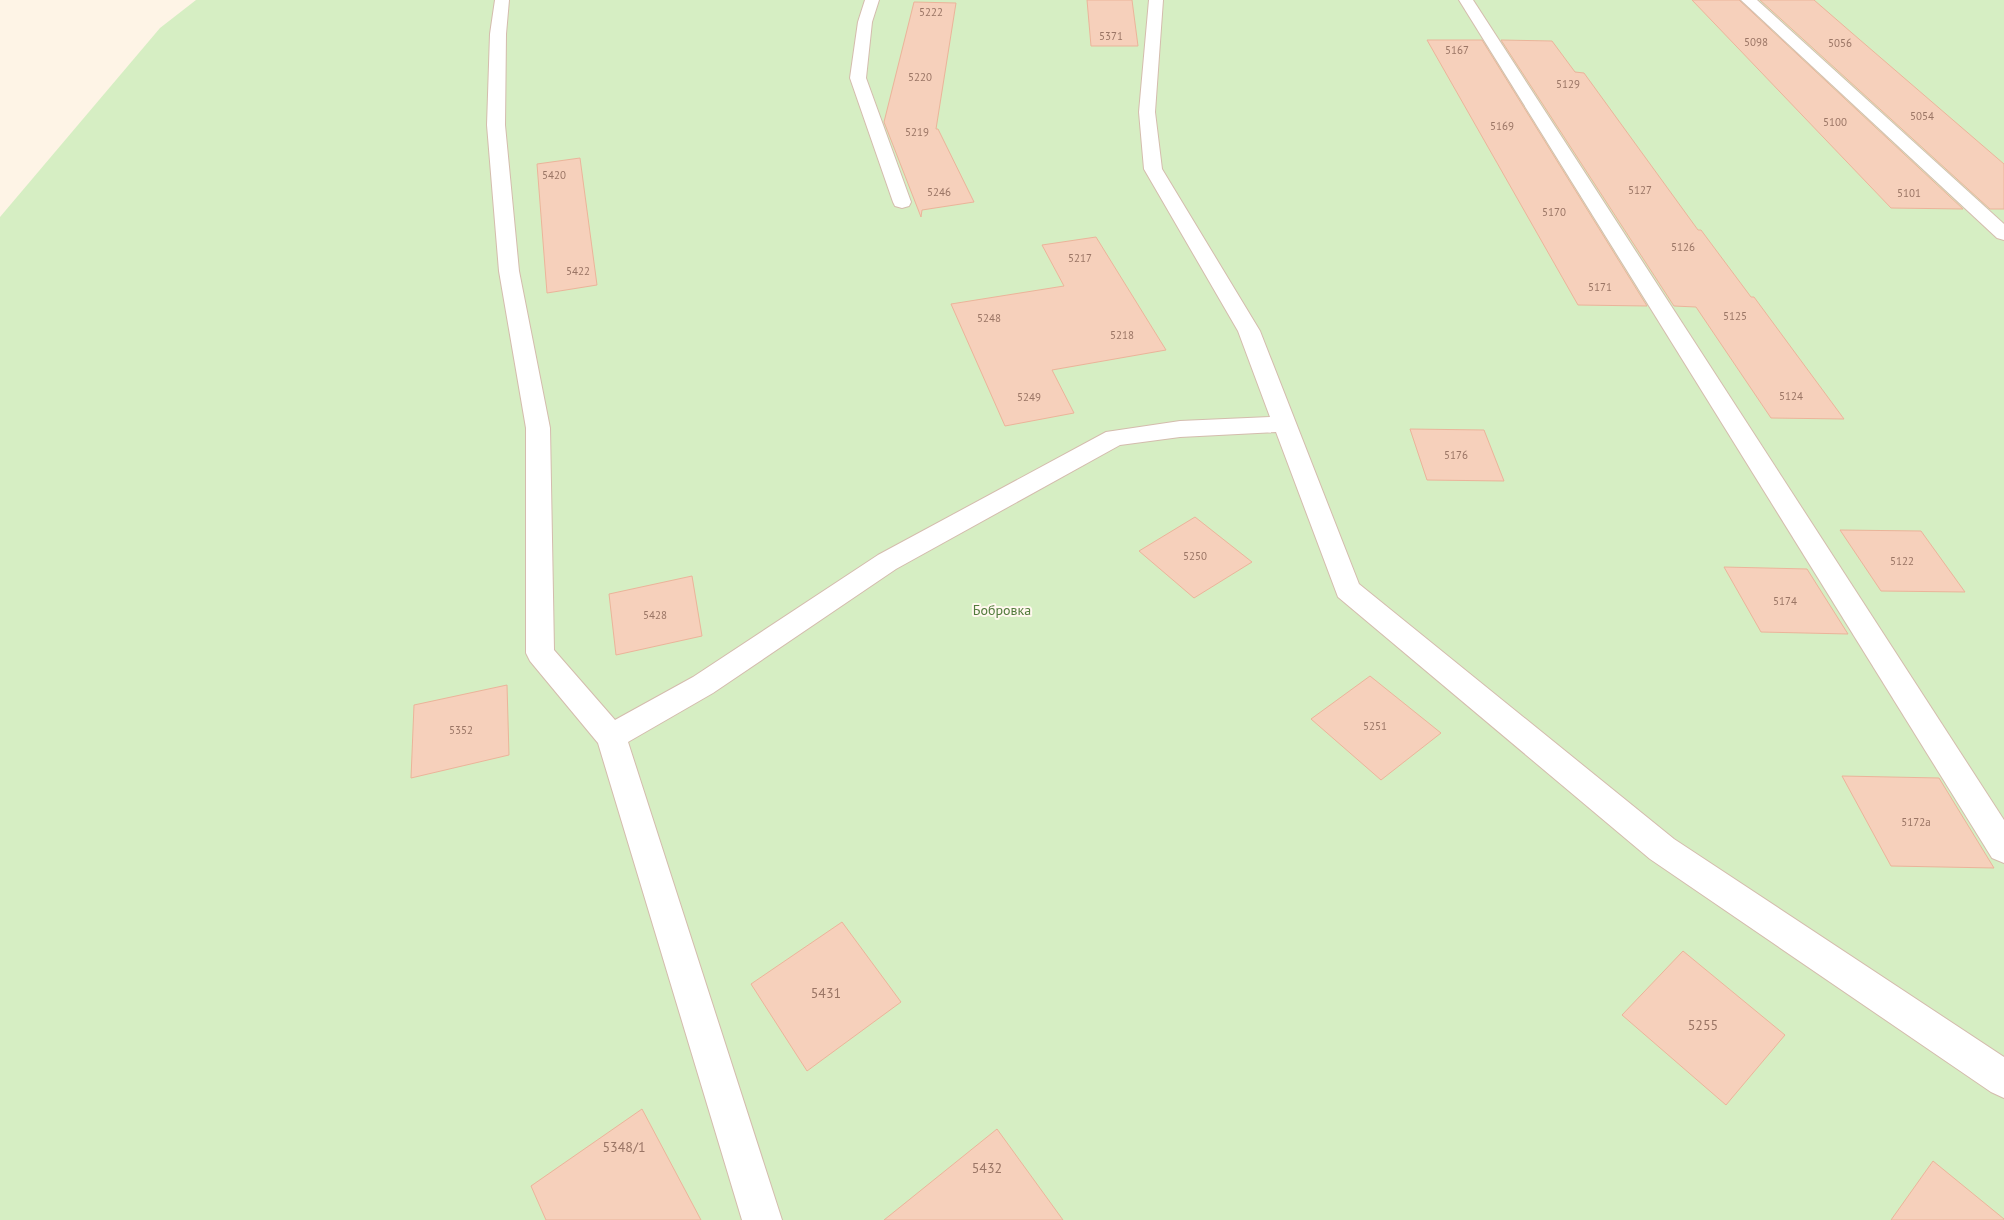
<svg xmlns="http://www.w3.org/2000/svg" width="2004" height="1220" font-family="'PT Sans',sans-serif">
  <rect width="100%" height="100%" fill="#fef4e6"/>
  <path fill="#d6eec3" d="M196,0h1808v1220h-2004v-1003l160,-189z"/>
  <g fill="#f6d0bb" stroke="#ebb49a">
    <path d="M1087,0h45l6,46h-47z"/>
    <path d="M1692,0h47l224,209 -72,-1z"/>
    <path d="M1760,0h54l38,33 152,131v45h-14z"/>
    <path d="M914,2l42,1 -20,126h2l36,73 -52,8 -1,7 -37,-95z"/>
    <path d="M1427,40h55l165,266 -69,-1z"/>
    <path d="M1501,40l51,1 23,31 9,1 114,157h3l50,67h3l90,122 -73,-1 -75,-111 -22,-1z"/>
    <path d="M580,158l17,127 -50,8 -10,-129z"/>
    <path d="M1096,237l70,113 -114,20 22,43 -69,13 -54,-122 113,-18 -22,-41z"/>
    <path d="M1410,429l74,1 20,51 -77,-1z"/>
    <path d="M1195,517l57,45 -58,36 -55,-47z"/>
    <path d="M1840,530l81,1 44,61 -84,-1z"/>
    <path d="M1724,567l83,2 41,65 -87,-2z"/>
    <path d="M692,576l10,60 -86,19 -7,-61z"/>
    <path d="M1370,676l71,57 -60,47 -70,-61z"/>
    <path d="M507,685l2,70 -98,23 3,-73z"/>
    <path d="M1842,776l97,2 55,90 -103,-2z"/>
    <path d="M842,922l59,80 -94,69 -56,-87z"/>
    <path d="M1683,951l102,84 -59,70 -104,-90z"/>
    <path d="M642,1109l59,111h-155l-15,-34z"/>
    <path d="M997,1129l66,91h-179z"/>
    <path d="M1933,1161l71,58v1h-113z"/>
  </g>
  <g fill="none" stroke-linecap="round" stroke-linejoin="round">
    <g stroke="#d4bcad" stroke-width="2">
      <g id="minor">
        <path d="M495,0h14l-3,34 -1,91 14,146 31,157 4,222 61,70 78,-43 185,-122 228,-123 74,-11 90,-4 -32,-86 -94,-162 -5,-57 10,-112h14l-8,112 7,57 98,162 99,253 315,255 330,218v41l-13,-6 -341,-233 -312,-262 -62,-165 -96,5 -60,8 -224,124 -183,124 -85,49 154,478h-40l-144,-477 -68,-82 -4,-8v-225l-27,-157 -12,-146 3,-91z"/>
        <path d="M865,0h14l-7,22 -6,56 45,124 -2,4 -7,2 -7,-2 -2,-4 -43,-124 8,-56z"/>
        <path d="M1459,0h14l531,820v43l-12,-5z"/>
        <path d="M1741,0h16l247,224v16l-7,-2z"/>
      </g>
    </g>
    <use href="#minor" fill="#fff" fill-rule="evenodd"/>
  </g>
  <g text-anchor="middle" stroke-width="4" stroke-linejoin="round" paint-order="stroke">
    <g font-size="11" fill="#9a7565">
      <text x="931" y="16">5222</text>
      <text x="1111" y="40">5371</text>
      <text x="1756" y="46">5098</text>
      <text x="1840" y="47">5056</text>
      <text x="1457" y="54">5167</text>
      <text x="920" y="81">5220</text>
      <text x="1568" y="88">5129</text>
      <text x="1922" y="120">5054</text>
      <text x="1835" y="126">5100</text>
      <text x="1502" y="130">5169</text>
      <text x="917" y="136">5219</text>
      <text x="554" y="179">5420</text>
      <text x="1640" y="194">5127</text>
      <text x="939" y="196">5246</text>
      <text x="1909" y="197">5101</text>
      <text x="1554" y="216">5170</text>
      <text x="1683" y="251">5126</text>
      <text x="1080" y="262">5217</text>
      <text x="578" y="275">5422</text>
      <text x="1600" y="291">5171</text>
      <text x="1735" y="320">5125</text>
      <text x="989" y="322">5248</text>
      <text x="1122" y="339">5218</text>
      <text x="1791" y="400">5124</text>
      <text x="1029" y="401">5249</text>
      <text x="1456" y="459">5176</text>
      <text x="1195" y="560">5250</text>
      <text x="1902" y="565">5122</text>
      <text x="1785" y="605">5174</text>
      <text x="655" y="619">5428</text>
      <text x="1375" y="730">5251</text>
      <text x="461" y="734">5352</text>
      <text x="1916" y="826">5172а</text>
    </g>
    <g font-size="14" fill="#527b3c" stroke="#fff8ee">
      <text x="1002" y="615">Бобровка</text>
    </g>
    <g font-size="14" fill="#9a7565">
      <text x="826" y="998">5431</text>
      <text x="1703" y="1030">5255</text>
      <text x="624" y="1152">5348/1</text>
      <text x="987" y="1173">5432</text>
    </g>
  </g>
</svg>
